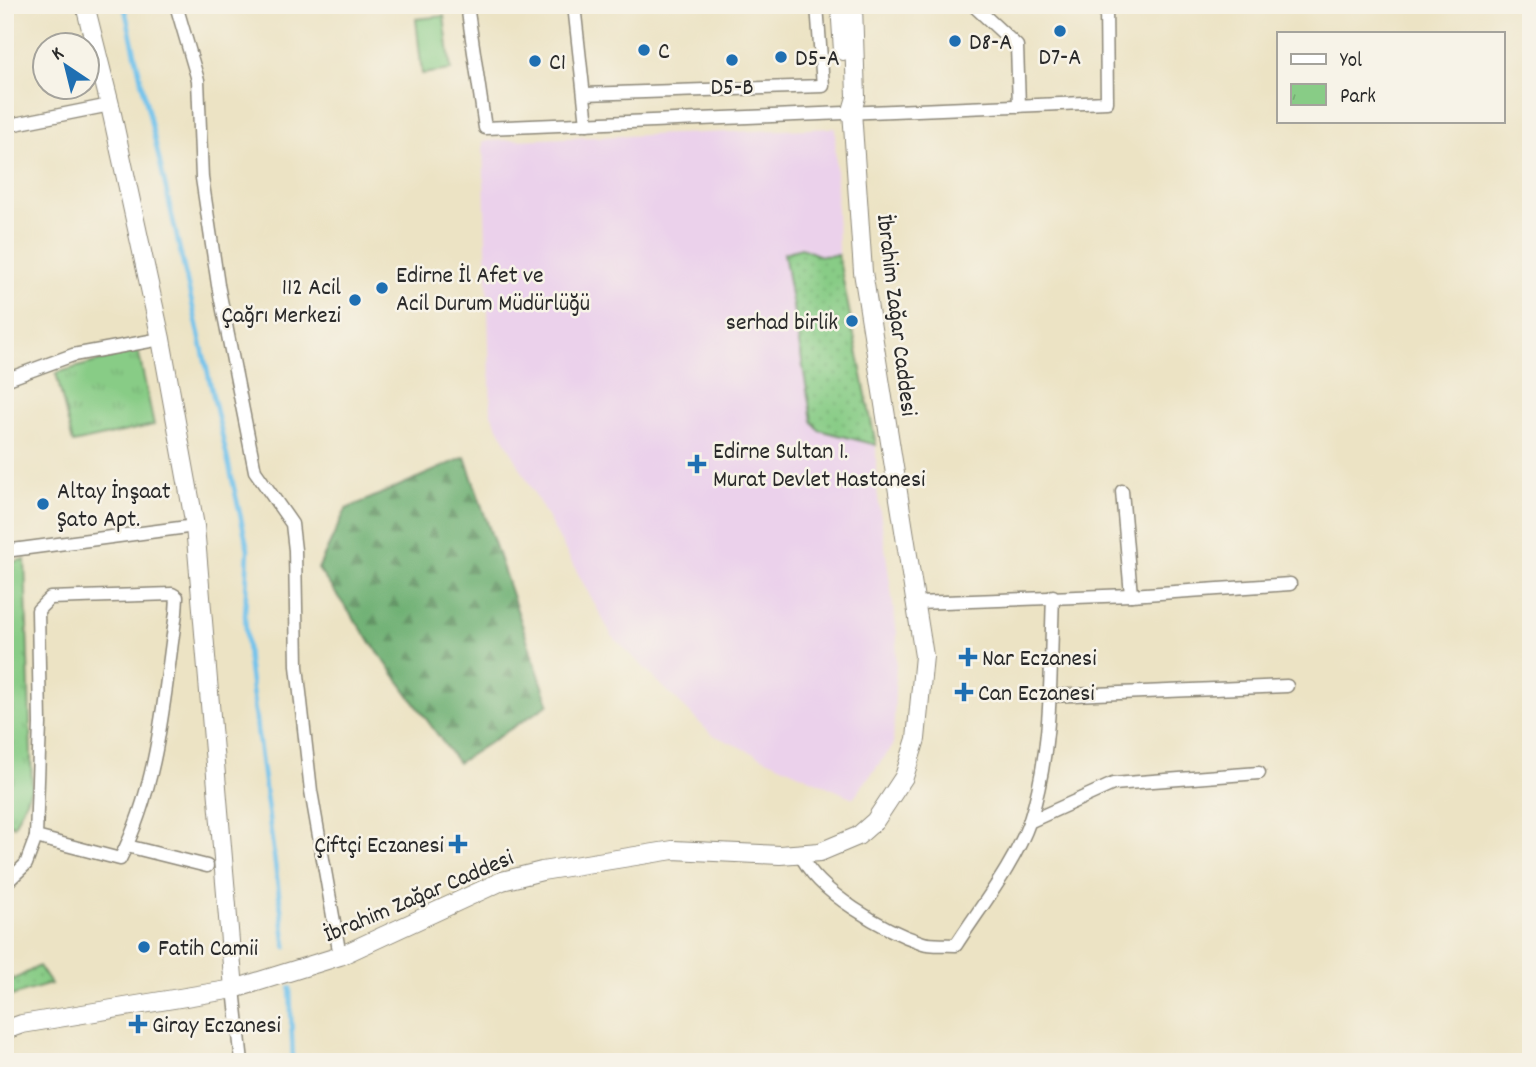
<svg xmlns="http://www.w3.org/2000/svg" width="1536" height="1067" font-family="Dekko,sans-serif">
  <defs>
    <pattern id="grass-dots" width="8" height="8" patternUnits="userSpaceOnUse" patternTransform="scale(1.75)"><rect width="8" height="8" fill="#88cc86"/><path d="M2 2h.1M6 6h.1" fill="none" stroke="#76af74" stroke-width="1.8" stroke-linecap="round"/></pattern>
    <pattern id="forest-firs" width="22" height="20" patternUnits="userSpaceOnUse" patternTransform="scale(1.75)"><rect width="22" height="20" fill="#6eb073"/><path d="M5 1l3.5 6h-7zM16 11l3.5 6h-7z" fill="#5b8f5f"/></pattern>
    <pattern id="park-tufts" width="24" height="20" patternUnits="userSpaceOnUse" patternTransform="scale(1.75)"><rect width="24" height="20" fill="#88cc86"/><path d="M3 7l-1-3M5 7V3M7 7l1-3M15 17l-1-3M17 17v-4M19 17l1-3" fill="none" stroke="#76af74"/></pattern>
  </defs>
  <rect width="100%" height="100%" fill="#f7f3e8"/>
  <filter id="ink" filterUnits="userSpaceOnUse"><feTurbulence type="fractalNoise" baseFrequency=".0143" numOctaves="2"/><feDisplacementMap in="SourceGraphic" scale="14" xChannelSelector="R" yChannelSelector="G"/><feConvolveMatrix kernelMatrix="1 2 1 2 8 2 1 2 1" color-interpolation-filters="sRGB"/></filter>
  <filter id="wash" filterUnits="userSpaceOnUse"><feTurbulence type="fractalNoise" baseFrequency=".00686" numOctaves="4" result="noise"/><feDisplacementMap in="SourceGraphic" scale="28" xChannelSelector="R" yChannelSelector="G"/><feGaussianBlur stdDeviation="1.57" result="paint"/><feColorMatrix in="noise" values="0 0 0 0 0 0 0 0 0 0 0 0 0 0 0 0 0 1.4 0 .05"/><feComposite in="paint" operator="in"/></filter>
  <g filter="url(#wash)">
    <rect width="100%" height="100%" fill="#ece3c4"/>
    <path fill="#ebd1eb" d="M835,128l3,127 38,190v38l21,150 -4,113 -40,52 -142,-64 -99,-98 -121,-222 -8,-273z"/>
    <g fill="url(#grass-dots)" stroke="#5a7c58" stroke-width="2">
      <path d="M801,248l20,8 17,-1 38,190 -57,-15 -7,-9 -28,-168z"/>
      <path d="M39,966l12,18 -46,14v-29l8,11z"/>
    </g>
    <path fill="url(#forest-firs)" stroke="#4c6e4f" stroke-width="2" d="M465,457l84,247 -91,59 -140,-194 28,-60z"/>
    <g fill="url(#park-tufts)" stroke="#5a7c58" stroke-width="2">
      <path d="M138,350l16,75 -81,18 -17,-70z"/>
      <path d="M25,559l7,228 -18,39 -9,-6v-256z"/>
    </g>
    <path fill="#88cc86" stroke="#5a7c58" stroke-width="2" d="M444,16l7,54 -29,4 -6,-55z"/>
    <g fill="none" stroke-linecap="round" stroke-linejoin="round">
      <g stroke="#70c2ec" stroke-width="4.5">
        <path d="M124,5l124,544 -3,66 3,45 38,287"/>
        <path d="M290,988l3,74"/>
      </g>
    </g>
  </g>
  <g filter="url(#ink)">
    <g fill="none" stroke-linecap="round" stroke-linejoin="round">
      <g stroke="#8c8778" stroke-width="15">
        <g id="street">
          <path d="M176,5l22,75 4,98 16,107 37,186 37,53 3,26 2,116 14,125 29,165"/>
          <path d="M467,5l18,123 622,-26 -1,-97"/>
          <path d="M574,5l13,119"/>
          <path d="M973,5l44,41 2,60"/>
          <path d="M585,94l238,-8 -6,-81"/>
          <path d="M5,126l105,-21"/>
          <path d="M5,380l68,-25 88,-16"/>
          <path d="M1122,491l9,104"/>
          <path d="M5,551l190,-25"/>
          <path d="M172,594l5,3 -1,16c-12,82 -17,171 -56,246l-84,-22 4,-113 -2,-114 12,-12z"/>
          <path d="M917,603l214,-8 159,-11"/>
          <path d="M1049,696l238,-10"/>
          <path d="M1029,822l84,-38 146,-11"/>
          <path d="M127,846l80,20"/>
          <path d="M801,855c16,37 84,76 122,88 10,3 23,1 33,2 25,-39 59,-81 74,-125 23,-71 20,-150 23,-224"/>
          <path d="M5,884l21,-20 10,-27"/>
          <path d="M234,989l8,73"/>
        </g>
      </g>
      <g stroke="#8c8778" stroke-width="20">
        <g id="secondary">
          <path d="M85,5l25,100 51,234 34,187 39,463"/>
          <path d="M840,5l3,46"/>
          <path d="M5,1030l17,-6 212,-35 106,-33 162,-75 40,-10 131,-21 107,5 40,-3 38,-16 17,-15 29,-44 12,-38 8,-83 -61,-384 -11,-161 4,-14 -3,-92"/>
        </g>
      </g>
      <use href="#street" stroke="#fff" stroke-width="12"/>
      <use href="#secondary" stroke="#fff" stroke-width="18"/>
    </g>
  </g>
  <g fill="#1f6fb2" stroke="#f7f3e8" stroke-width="2.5">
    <circle cx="1060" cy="31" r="7"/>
    <circle cx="955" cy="41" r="7"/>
    <circle cx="644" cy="50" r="7"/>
    <circle cx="781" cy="57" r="7"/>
    <circle cx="732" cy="60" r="7"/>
    <circle cx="535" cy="61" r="7"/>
    <circle cx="382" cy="288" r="7"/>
    <circle cx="355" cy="300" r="7"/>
    <circle cx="852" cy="321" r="7"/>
    <path d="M693.5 453.5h7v7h7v7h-7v7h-7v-7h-7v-7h7z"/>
    <circle cx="43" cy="504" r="7"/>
    <path d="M964.5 646.5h7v7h7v7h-7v7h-7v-7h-7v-7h7z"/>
    <path d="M960.5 681.5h7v7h7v7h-7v7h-7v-7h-7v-7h7z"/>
    <path d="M454.5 833.5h7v7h7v7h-7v7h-7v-7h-7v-7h7z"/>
    <circle cx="144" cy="947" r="7"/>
    <path d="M134.5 1013.5h7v7h7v7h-7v7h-7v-7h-7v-7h7z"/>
  </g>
  <g text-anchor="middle" stroke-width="5" stroke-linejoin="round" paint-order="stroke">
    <g font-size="24" fill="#2b2b2b" stroke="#f7f3e8" text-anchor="start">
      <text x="969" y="49">D8-A</text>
      <text x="658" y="58">C</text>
      <text x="1060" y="64" text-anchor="middle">D7-A</text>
      <text x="795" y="65">D5-A</text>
      <text x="549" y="69">C1</text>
      <text x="732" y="94" text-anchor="middle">D5-B</text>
      <text x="396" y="282">Edirne İl Afet ve<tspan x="396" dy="28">Acil Durum Müdürlüğü</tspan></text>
      <text x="341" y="294" text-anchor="end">112 Acil<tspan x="341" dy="28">Çağrı Merkezi</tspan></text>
      <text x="838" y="329" text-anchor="end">serhad birlik</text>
      <text x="713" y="458">Edirne Sultan 1.<tspan x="713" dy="28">Murat Devlet Hastanesi</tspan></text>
      <text x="57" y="498">Altay İnşaat<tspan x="57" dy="28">Şato Apt.</tspan></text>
      <text x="982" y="665">Nar Eczanesi</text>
      <text x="978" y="700">Can Eczanesi</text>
      <text x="444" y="852" text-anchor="end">Çiftçi Eczanesi</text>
      <text x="158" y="955">Fatih Camii</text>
      <text x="152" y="1032">Giray Eczanesi</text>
    </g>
    <g font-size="24" fill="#2b2b2b" stroke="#f7f3e8">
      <text transform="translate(898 315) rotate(83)" y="8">İbrahim Zağar Caddesi</text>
      <text transform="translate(418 895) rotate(-23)" y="8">İbrahim Zağar Caddesi</text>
    </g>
  </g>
  <rect width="1536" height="1067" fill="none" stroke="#f7f3e8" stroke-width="28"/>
  <rect x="1277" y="32" width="228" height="91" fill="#f7f3e8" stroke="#a5a39c" stroke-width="2"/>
  <rect x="1291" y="54" width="35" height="10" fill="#ffffff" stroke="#a5a39c" stroke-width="2"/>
  <text x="1340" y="66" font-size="21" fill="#2b2b2b">Yol</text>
  <rect x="1291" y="84" width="35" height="21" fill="url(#park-tufts)" stroke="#a5a39c" stroke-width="2"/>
  <text x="1340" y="102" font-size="21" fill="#2b2b2b">Park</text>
  <g transform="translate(66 66) rotate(325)"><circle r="33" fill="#f7f3e8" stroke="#a5a39c" stroke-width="2"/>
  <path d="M0-5L12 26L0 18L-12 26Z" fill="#1f6fb2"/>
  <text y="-10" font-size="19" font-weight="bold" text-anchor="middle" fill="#2b2b2b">K</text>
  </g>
</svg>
